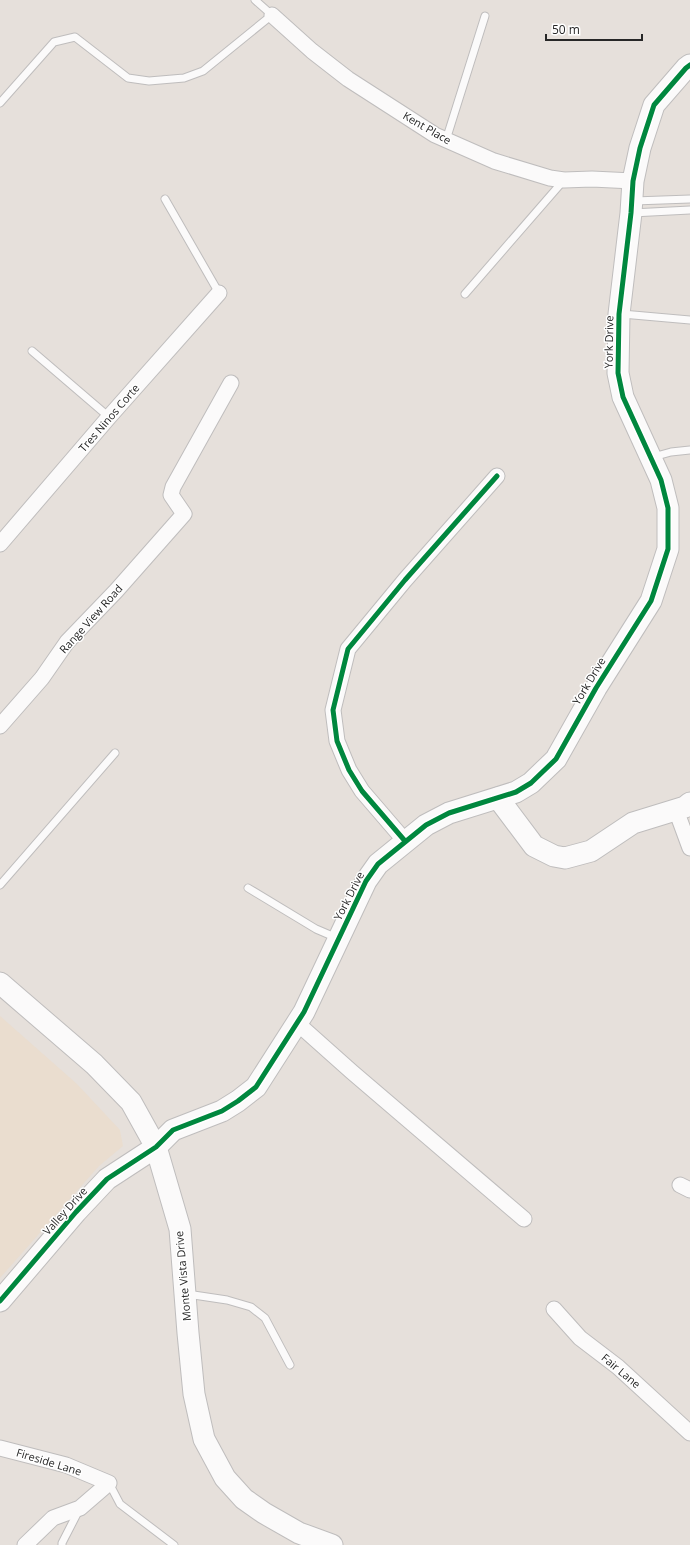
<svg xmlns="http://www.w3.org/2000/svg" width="690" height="1545" font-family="'Open Sans',sans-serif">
  <rect width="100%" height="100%" fill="#e6e0db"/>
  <path fill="#eaddcf" d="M0,1016l77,68 43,46 3,16 -24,20 -99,112z"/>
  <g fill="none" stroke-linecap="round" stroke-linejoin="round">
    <g stroke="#bfbdbd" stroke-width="9">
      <g id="lane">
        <path d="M0,103l54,-61 21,-5 53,41 21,3 35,-3 19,-7 69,-56 -17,-15"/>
        <path d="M446,140l39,-124"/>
        <path d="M165,199l54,94"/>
        <path d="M634,201l56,-2"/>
        <path d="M632,213l58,-3"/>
        <path d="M465,294l99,-114"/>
        <path d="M622,314l68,6"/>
        <path d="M32,351l77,66"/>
        <path d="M653,457l18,-5 19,-2"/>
        <path d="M0,885l115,-132"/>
        <path d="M248,888l68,41 21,9"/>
        <path d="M187,1294l40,6 24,7 14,11 25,47"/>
        <path d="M109,1483l11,21 54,41"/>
        <path d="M62,1545v-2l17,-33"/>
      </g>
    </g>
    <g stroke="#bfbdbd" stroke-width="17">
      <g id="street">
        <path d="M272,15l40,36 36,28 87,56 59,26 56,17 14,2 28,-1 41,2"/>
        <path d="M0,544l109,-127 110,-124"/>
        <path d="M0,726l42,-48 25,-36 49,-51 68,-77 -13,-19 2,-8 58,-104"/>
        <path d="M676,810l14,38"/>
        <path d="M405,841l-43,-50 -13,-21 -12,-29 -4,-31 15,-61 57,-69 92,-104"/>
        <path d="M297,1023l55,49 172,147"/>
        <path d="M680,1185l10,5"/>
        <path d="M554,1309l26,29 38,29 72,66"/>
        <path d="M0,1448l66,17 43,18 -29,25 -27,10 -28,27"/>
      </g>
    </g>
    <g stroke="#bfbdbd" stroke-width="23">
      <g id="secondary">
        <path d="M498,798l36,48 20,10 11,2 26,-7 42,-28 52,-16 5,-4"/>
        <path d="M0,983l94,81 37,38 25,45 24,82 8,104 6,61 10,45 21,39 19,21 20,14 35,20 33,12"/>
        <path d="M0,1301l76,-89 31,-33 49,-32 17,-17 49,-19 16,-10 18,-14 48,-75 62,-131 12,-17 48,-39 23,-12 67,-21 15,-9 25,-24 40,-71 55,-87 17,-52v-41l-7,-28 -38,-83 -5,-24 1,-59 12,-101 2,-32 7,-33 14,-43 32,-37 4,-3"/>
      </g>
    </g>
    <use href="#lane" stroke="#fbfafa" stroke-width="7"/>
    <use href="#street" stroke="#fbfafa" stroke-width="15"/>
    <use href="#secondary" stroke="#fbfafa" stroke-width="21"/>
    <g stroke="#fff" stroke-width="8">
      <g id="cycleway">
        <path d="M405,841l-43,-50 -13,-21 -12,-29 -4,-31 15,-61 57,-69 92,-104"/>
        <path d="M0,1301l76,-89 31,-33 49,-32 17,-17 49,-19 16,-10 18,-14 48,-75 62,-131 12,-17 48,-39 23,-12 67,-21 15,-9 25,-24 40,-71 55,-87 17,-52v-41l-7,-28 -38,-83 -5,-24 1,-59 12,-101 2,-32 7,-33 14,-43 32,-37 4,-3"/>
      </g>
    </g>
    <use href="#cycleway" stroke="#00873e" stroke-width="5"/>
  </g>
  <g text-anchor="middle" stroke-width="3" stroke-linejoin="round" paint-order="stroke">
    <g font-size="11" fill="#272727" stroke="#fff">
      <text transform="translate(427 128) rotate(30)" y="4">Kent Place</text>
      <text transform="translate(609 342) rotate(-89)" y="4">York Drive</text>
      <text transform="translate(109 418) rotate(-49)" y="4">Tres Ninos Corte</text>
      <text transform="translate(91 619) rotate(-48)" y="4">Range View Road</text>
      <text transform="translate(589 681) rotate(-59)" y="4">York Drive</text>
      <text transform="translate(349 896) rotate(-63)" y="4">York Drive</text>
      <text transform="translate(65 1211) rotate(-48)" y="4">Valley Drive</text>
      <text transform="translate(183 1276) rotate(-95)" y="4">Monte Vista Drive</text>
      <text transform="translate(621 1371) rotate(40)" y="4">Fair Lane</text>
      <text transform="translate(49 1462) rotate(17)" y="4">Fireside Lane</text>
    </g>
  </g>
  <path d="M546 34v6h96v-6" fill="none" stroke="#272727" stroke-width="2"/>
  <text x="552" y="34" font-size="12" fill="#272727" stroke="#ffffff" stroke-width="3" paint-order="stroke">50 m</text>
</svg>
